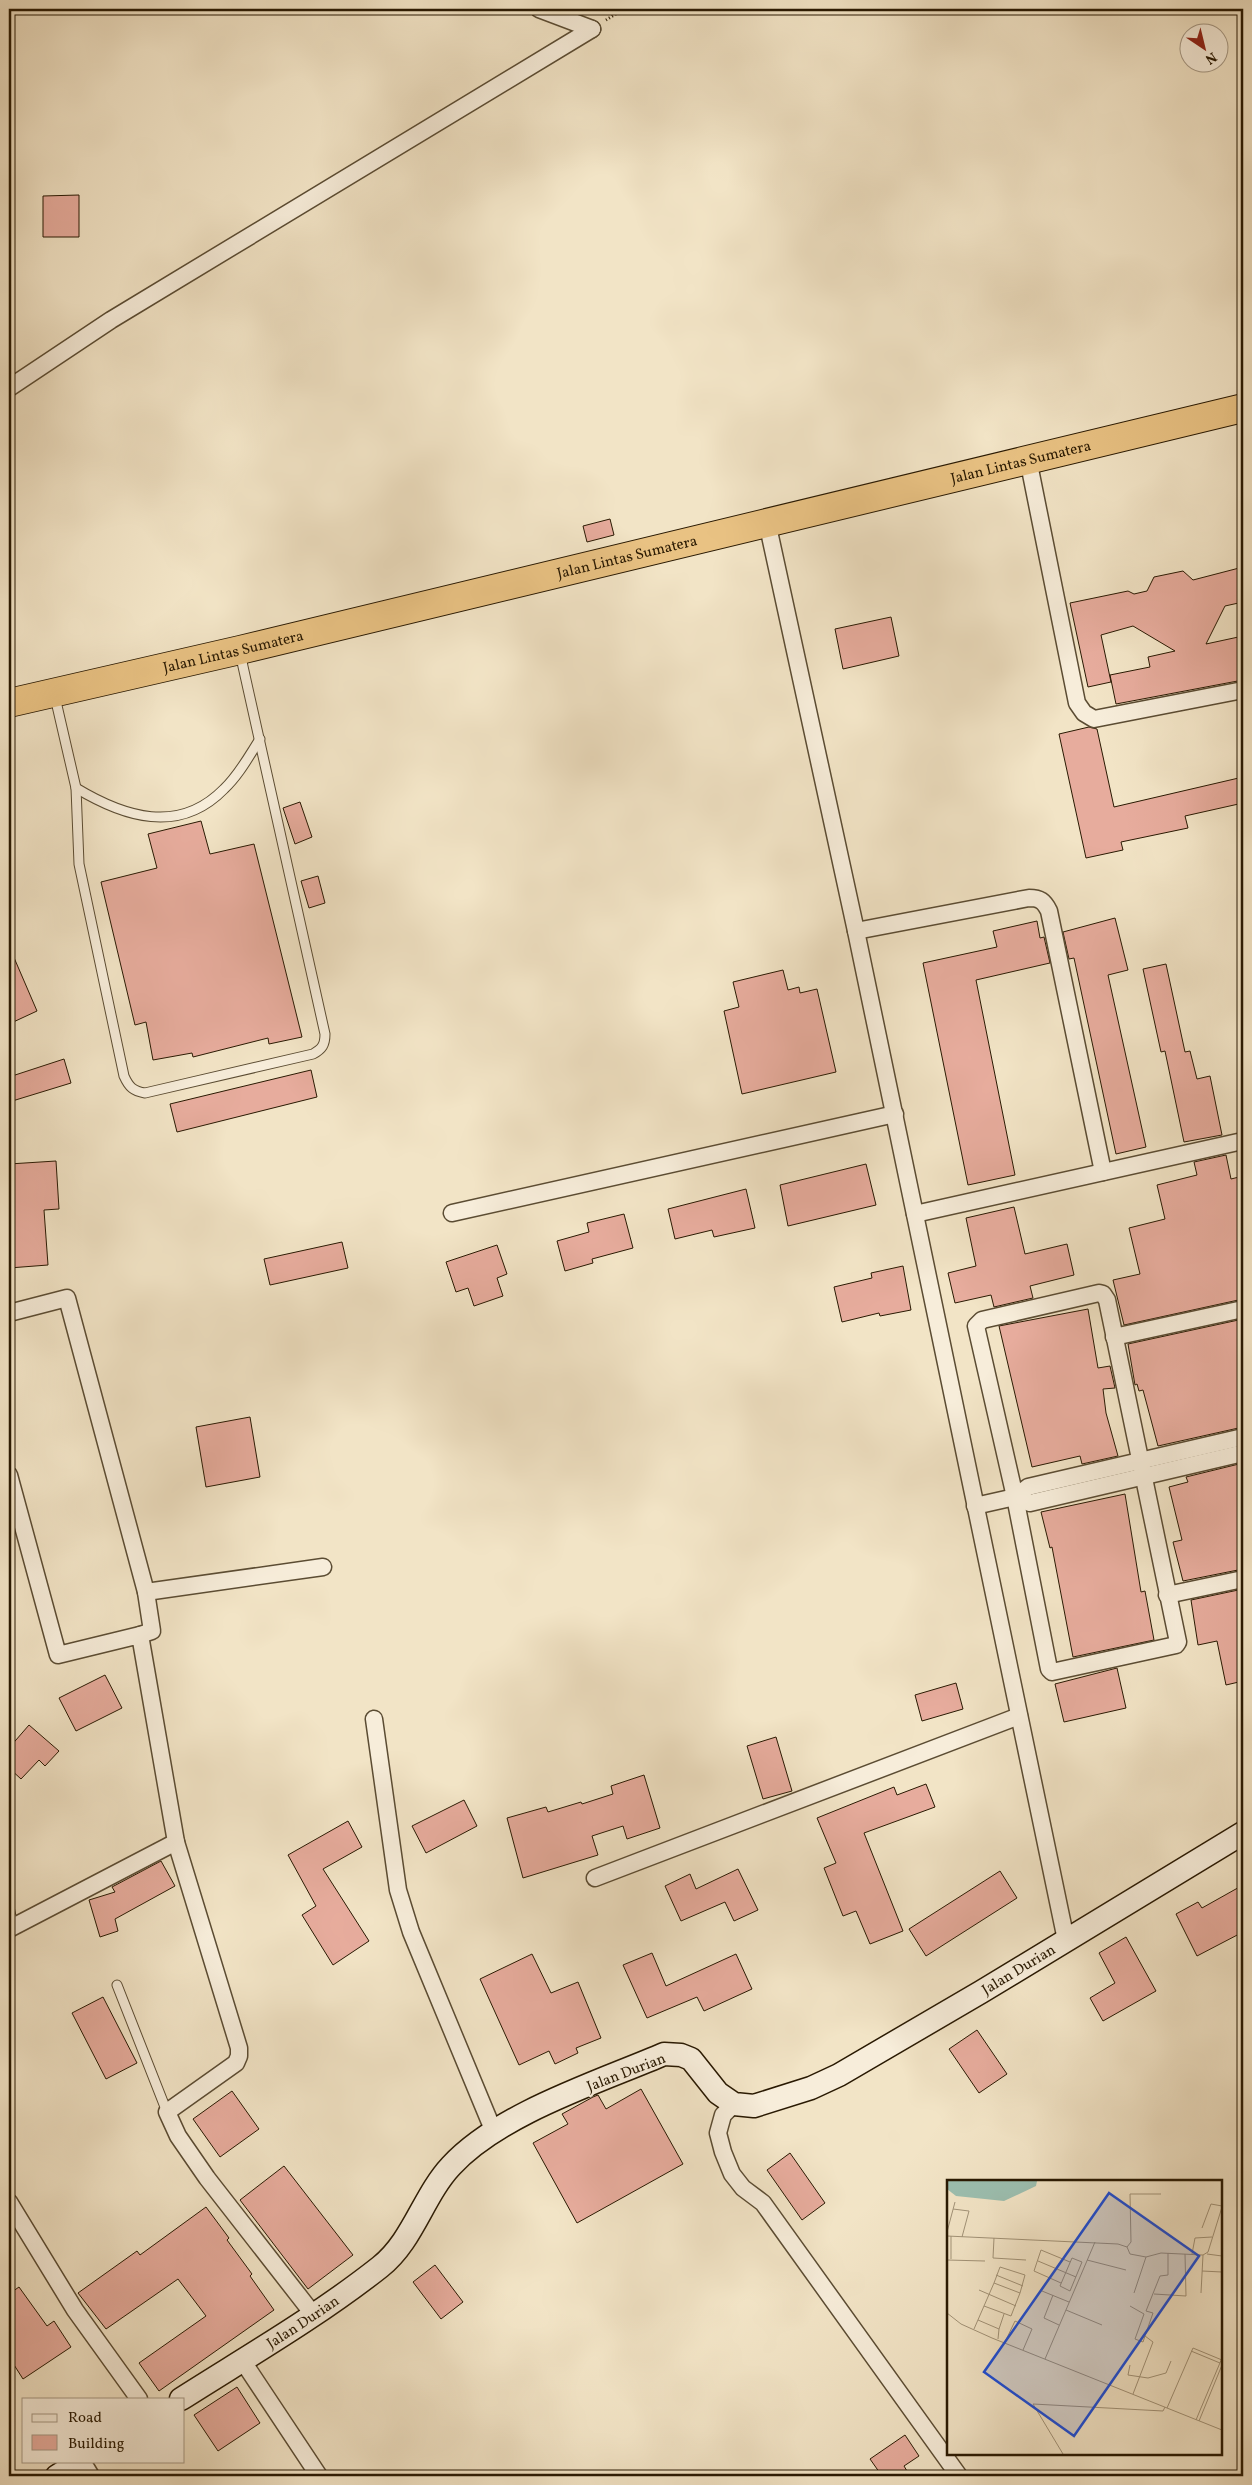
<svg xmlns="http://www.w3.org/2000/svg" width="1252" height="2485" font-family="Vollkorn,serif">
  <rect width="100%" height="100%" fill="#f2e4c6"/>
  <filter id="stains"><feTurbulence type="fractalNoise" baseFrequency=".004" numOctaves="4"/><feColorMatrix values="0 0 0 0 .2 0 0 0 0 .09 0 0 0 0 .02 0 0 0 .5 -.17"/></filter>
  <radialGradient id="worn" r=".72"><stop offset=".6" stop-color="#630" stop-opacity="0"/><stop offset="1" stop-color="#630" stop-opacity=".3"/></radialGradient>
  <g fill="#e7ac9d" stroke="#291902">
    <path d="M79,195v42h-36v-41z"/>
    <path d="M610,519l4,16 -27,7 -4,-16z"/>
    <path d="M1243,567v35l-18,4 -19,38 37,-8v44l-127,24 -6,-29 40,-8 -2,-10 27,-6 -42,-25 -32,9 10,47 -23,5 -18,-84 58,-12 6,3 13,-3 7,-14 29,-6 10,9z"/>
    <path d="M891,617l8,39 -56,13 -8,-40z"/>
    <path d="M1089,727l8,2 17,78 129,-30v26l-58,13 3,12 -67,14 2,8 -37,8 -27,-124z"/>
    <path d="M300,802l12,35 -17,7 -12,-36z"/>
    <path d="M201,821l9,33 44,-10 48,193 -33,7 -1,-6 -75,19 -1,-4 -39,7 -7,-38 -11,3 -34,-143 56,-14 -9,-34z"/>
    <path d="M318,876l7,27 -16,5 -8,-27z"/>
    <path d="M1115,918l13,52 -20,5 38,172 -30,7 -42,-196 -5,1 -6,-27z"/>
    <path d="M1037,921l3,17 4,-1 6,26 -74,17 39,195 -47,10 -45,-222 74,-16 -4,-16z"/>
    <path d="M9,946l28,65 -28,13z"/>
    <path d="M1166,964l19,88 5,-1 7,28 13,-3 12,59 -38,7 -19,-91 -4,1 -18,-83z"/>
    <path d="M783,970l5,20 11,-3 1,6 17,-4 19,83 -94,22 -18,-83 15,-4 -6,-25z"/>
    <path d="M64,1059l7,24 -62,19v-25z"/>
    <path d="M311,1070l6,27 -140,35 -7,-28z"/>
    <path d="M1226,1155l5,24 12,-3v123l-119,26 -11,-45 27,-6 -11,-46 36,-9 -8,-34 40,-10 -3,-13z"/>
    <path d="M56,1161l3,48 -15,1 4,55 -39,3v-104z"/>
    <path d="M866,1164l10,41 -88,21 -8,-41z"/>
    <path d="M746,1189l9,39 -41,9 -2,-7 -37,9 -7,-30z"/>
    <path d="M1014,1207l11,47 42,-10 7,31 -44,11 3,12 -39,9 -3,-12 -36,8 -7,-30 28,-7 -10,-48z"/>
    <path d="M624,1214l9,34 -41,11 1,4 -28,8 -8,-30 32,-9 -2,-9z"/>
    <path d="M342,1242l6,26 -78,17 -6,-26z"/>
    <path d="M497,1245l10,29 -10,4 6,18 -29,10 -6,-18 -12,4 -10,-30z"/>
    <path d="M903,1266l8,44 -31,6 -1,-3 -37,9 -8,-35 38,-9 -1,-5z"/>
    <path d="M1088,1309l10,59 12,-2 5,22 -12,1 3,24 12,43 -36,8 -2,-8 -48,11 -33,-141z"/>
    <path d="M1243,1319v108l-85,19 -15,-56 -4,1 -2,-7 -2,1 -7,-41z"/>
    <path d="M250,1417l10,60 -54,10 -10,-60z"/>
    <path d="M1243,1463v106l-60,12 -10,-39 9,-2 -13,-53 19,-5 -2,-5z"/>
    <path d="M1125,1494l16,98 4,-1 9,49 -81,17 -21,-110 -2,1 -9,-36z"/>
    <path d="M1243,1589v92l-17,4 -9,-44 -19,4 -7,-45z"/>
    <path d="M1117,1668l9,40 -62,14 -9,-38z"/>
    <path d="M105,1675l17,33 -46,23 -17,-33z"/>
    <path d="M956,1683l7,26 -41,12 -7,-26z"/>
    <path d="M29,1725l30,26 -14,15 -6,-6 -18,19 -12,-11v-20z"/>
    <path d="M776,1737l16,54 -29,8 -16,-53z"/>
    <path d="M644,1775l16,53 -33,11 -4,-13 -31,10 6,19 -75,23 -16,-60 39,-11 2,5 33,-10 1,2 31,-10 -2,-8z"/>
    <path d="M926,1784l9,23 -71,26 39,98 -33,13 -14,-33 -13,5 -19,-48 12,-5 -19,-45 77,-31 3,8z"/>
    <path d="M464,1800l13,26 -51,27 -14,-27z"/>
    <path d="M348,1821l14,26 -39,22 46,72 -36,24 -31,-50 14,-9 -28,-51z"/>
    <path d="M161,1861l14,25 -60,33 3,12 -18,6 -11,-37 26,-8 -3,-5z"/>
    <path d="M738,1869l20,41 -24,11 -9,-19 -44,19 -16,-35 25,-12 6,15z"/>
    <path d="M1000,1871l17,27 -91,58 -17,-27z"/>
    <path d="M1243,1885v47l-46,24 -21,-42 22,-12 4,6z"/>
    <path d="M1126,1937l30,54 -53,30 -13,-23 25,-15 -16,-30z"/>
    <path d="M652,1953l14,33 70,-32 16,35 -48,22 -7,-14 -50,21 -24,-53z"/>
    <path d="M532,1954l19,39 27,-11 23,56 -25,10 2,5 -23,11 -6,-13 -30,14 -39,-86z"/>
    <path d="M103,1997l34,66 -31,16 -34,-66z"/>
    <path d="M977,2030l30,44 -28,19 -30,-44z"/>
    <path d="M641,2089l42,75 -106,59 -44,-80 35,-19 -6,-10 31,-17 5,-2 8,14z"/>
    <path d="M232,2091l27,38 -39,28 -27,-38z"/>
    <path d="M790,2153l35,50 -23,17 -35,-50z"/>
    <path d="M284,2166l69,89 -45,34 -68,-89z"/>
    <path d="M206,2207l23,31 -2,2 25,34 -2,2 24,34 -115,81 -20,-28 67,-47 -28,-37 -72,50 -28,-36 59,-42 3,4z"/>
    <path d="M435,2265l28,37 -22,17 -28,-37z"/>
    <path d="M19,2287l28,39 7,-5 17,26 -48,32 -14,-22v-63z"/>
    <path d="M237,2387l23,36 -42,28 -24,-36z"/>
    <path d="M905,2435l14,21 -15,10 6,10h-28l-12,-17z"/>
  </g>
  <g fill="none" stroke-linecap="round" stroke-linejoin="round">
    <g stroke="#5b4c33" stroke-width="11">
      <g id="lane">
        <path d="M55,697l21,91 3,76 45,212c5,11 9,15 21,17l168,-39c9,-5 12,-9 12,-20l-85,-381"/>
        <path d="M76,788c48,29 103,47 148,1 15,-14 25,-33 36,-50"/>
        <path d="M9,1907l4,19"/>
        <path d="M117,1985l50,127"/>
      </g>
    </g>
    <g stroke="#5b4c33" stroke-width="19">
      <g id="street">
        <path d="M539,9l53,20"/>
        <path d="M9,388l102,-68 481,-291"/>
        <path d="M1028,459l49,244 7,10 10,6 149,-29"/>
        <path d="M767,522l89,409 210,1009"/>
        <path d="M856,931l173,-33c11,0 15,3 20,13l54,261"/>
        <path d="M452,1213l443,-99"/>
        <path d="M915,1214l323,-72"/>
        <path d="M1099,1293l4,1 4,6 71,342 -2,3 -124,27 -3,-3 -34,-172 -39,-171 6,-6z"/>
        <path d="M9,1313l58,-15 79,294 177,-25"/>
        <path d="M1114,1337l129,-28"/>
        <path d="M9,1475l49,180 82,-20 36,207 63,206v8l-3,7 -69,49 11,24 29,42 106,136"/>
        <path d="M1015,1497l15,6 213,-50"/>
        <path d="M975,1506l40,-9 13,-10 215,-50"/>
        <path d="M1167,1595l76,-16"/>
        <path d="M140,1635l12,-4 -6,-39"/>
        <path d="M374,1719l24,171 13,42 83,200"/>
        <path d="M595,1878l424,-162"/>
        <path d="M9,1929l167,-87"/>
        <path d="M734,2104l-11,11 -5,18 5,19 9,22 11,14 20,15 196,273"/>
        <path d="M9,2202l66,108 64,89"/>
        <path d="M242,2360l77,116"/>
        <path d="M82,2461l9,15"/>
      </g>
    </g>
    <g stroke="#291902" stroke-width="25">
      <g id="secondary">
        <path id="s1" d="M181,2399c66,-42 137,-83 199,-132 33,-26 43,-71 71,-101 49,-53 148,-84 213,-112l17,1 10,4 27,34 16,11 20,2 57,-18 28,-13 142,-83 262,-159"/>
        <path d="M57,2476l24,-15"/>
      </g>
    </g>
    <g stroke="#291902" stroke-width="30">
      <g id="highway">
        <path id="s2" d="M9,703l231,-53 1003,-242"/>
      </g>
    </g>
    <path stroke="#291902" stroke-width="3" stroke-dasharray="1 2.5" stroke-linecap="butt" d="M606,20l18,-11"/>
    <use href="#lane" stroke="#f7edda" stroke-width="9"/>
    <use href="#street" stroke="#f7edda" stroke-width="16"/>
    <use href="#secondary" stroke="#f7edda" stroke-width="22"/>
    <use href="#highway" stroke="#e9c283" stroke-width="28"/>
  </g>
  <g text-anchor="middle" stroke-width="4.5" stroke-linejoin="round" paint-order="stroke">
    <g font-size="15" fill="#291902" stroke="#f7edda">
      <text dy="5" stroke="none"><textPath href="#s2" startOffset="1040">Jalan Lintas Sumatera</textPath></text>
      <text dy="5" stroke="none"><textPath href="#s2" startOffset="635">Jalan Lintas Sumatera</textPath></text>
      <text dy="5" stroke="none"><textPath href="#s2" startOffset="230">Jalan Lintas Sumatera</textPath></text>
      <text dy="5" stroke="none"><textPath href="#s1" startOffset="1015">Jalan Durian</textPath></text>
      <text transform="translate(626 2072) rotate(-21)" y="5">Jalan Durian</text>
      <text dy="5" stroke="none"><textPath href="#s1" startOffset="144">Jalan Durian</textPath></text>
    </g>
  </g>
  <g transform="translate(947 2180)">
    <rect width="275" height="275" fill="#f2e4c6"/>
    <path d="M0,1h90l-1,5 -32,15 -48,-5 -9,-7z" fill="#9cbfb0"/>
    <path fill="none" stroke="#a29378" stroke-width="1" d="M6,29l16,2 -7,26M255,48l9,-24 11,2M0,52l8,-30M0,56l171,8 9,3 3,7 16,3 15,-4 42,2 5,-3 14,-45M4,56v23M47,58l-1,20 33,2M180,67l4,-5 -1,-48h31M245,74l3,-16 17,-1M260,74l15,2M125,78l10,4 -12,29 -10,-5zM0,80l38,1M140,80l39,10M91,81l38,16M255,91l20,1M49,95l27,11M47,103l6,-16 25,8 -5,18M114,103l-27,-12 7,-21 29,12M32,110l37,16M95,111l27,11M187,113l12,-36M254,113l2,-38M207,114l32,2 -1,-42M106,115l-9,23 15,7M183,126l14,8 -9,25 8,3 2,-6M119,130l36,15M0,133l14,11 31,14 230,92M31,140l21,9 -1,10M27,149l20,-46 26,10 -9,23 -27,-10M52,149l5,-15M58,162l10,-21 17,8 -9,21M244,171l29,12M98,179l50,-117M183,185l-2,10 20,3 18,-5 5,-12M186,214l20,-52 -8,-6 8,-23 -7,-2 14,-35 8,-1v-22M86,224l130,7 2,-4M86,224l30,50M220,228l26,-60 29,12M249,240l26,-62M252,241l23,-56"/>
    <path fill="#1d4ed8" fill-opacity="0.15" stroke="#1d4ed8" stroke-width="2.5" d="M162,13l90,63 -125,180 -90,-64z"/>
    <rect width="275" height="275" fill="none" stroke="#291902" stroke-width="2.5"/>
  </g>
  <rect width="1252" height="2485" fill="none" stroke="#f2e4c6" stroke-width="30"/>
  <rect x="10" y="10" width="1232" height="2465" fill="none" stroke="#291902" stroke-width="2.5"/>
  <rect x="15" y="15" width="1222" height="2455" fill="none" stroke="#291902"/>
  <rect x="22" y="2398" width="162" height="65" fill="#f7edda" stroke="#a59884"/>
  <rect x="32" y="2414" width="25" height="8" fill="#f7edda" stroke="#a59884"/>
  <text x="68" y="2422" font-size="15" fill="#291902">Road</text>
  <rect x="32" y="2435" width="25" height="15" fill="#e7ac9d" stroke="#a59884"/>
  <text x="68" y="2448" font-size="15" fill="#291902">Building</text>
  <g transform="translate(1204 48) rotate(145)"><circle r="24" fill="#f7edda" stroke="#a59884"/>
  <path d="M0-4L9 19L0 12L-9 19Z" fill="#8f2418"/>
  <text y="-8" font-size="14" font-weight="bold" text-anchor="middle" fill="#291902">N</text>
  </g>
  <rect width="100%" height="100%" filter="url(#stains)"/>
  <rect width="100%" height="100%" fill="url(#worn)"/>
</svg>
